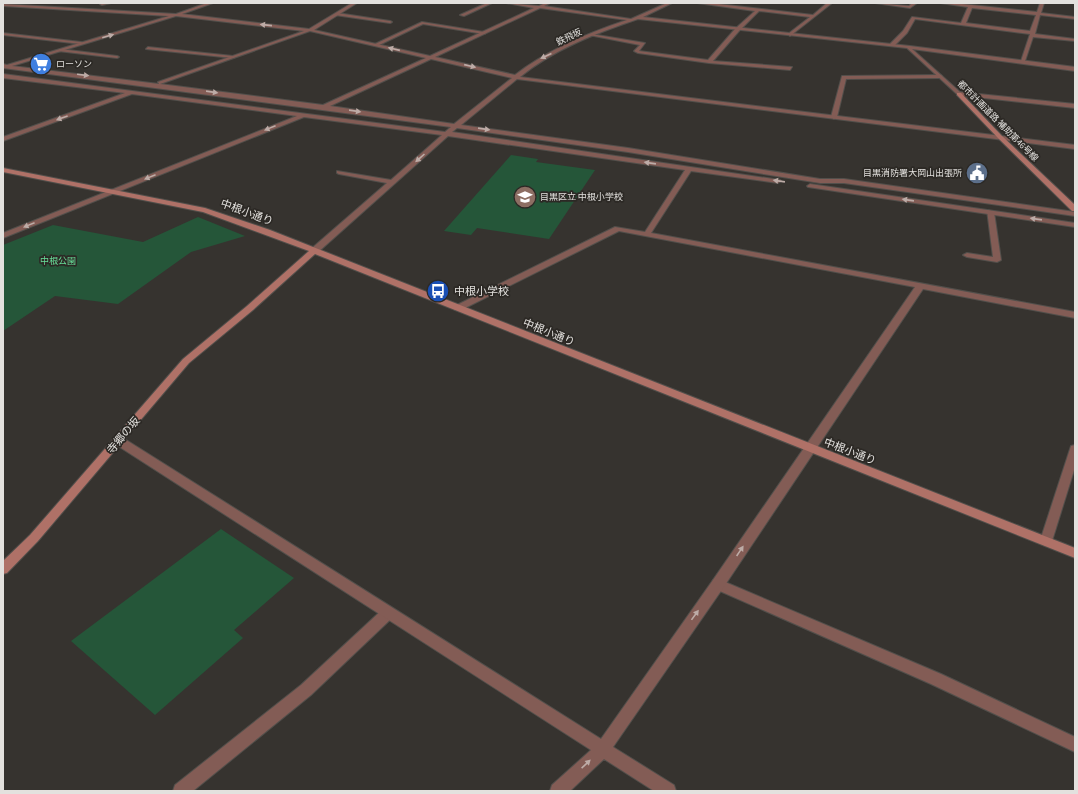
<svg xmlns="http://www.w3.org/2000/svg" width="1078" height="794" font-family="'Source Sans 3','Noto Sans JP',sans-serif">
  <rect width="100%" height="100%" fill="#36332f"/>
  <g fill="#255639">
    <path d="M511,155l27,4 -2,3 59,8 -46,69 -72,-11 -6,7 -27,-4z"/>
    <path d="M198,217l47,19 -54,16 -73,52 -63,-8 -52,35v-86l50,-20 90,17z"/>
    <path d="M221,529l73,49 -60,52 9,8 -88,77 -84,-74z"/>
  </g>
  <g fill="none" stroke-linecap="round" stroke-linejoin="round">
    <g stroke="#524f4b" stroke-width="2">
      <g id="lane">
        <path d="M487,3h5l-28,13 -4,-1z"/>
        <path d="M697,3h13l103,12 14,-12h5l-42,33 -2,-2 22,-17 -51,-6 -20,20 -26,30 79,6 -2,3 -81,-7 -71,-10 -4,-2 6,-6 -51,-10 2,-1 54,9 -6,8 69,9 27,-31 20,-18z"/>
        <path d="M875,3l34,3 3,-3h5l-7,5z"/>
        <path d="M940,3h13l84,9 3,-9h4l-3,10 34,4v2l-35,-4 -5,19 40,5v2l-42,-4 -8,24 -2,1 -2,-1 9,-27 -115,-15 -8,14 -13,13h-4v-2l13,-13 9,-14 49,6 7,-16zM972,8l64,7 -6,16 -64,-8z"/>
        <path d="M337,13l53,8 2,1 -2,1 -55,-8z"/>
        <path d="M422,22l62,10 2,1 -2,1 -61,-10 -46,22 -4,-1z"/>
        <path d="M3,33l78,9 2,1 -2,1 -78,-9z"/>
        <path d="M148,47l85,9 2,1 -2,1 -87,-9z"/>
        <path d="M60,49l57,7 2,1 -2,1 -59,-7z"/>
        <path d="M940,75l2,1v2l-96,1 -9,38 -3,2 -3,-2 11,-41z"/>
        <path d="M959,92l116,12v4l-118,-13v-2z"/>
        <path d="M987,210l7,2 7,48 -4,2 -30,-5 -4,-2 4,-2 26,4z"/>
        <path d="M1075,445v22l-23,74 -2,3 -4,2 -4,-2 -2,-3 30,-92 1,-3z"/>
        <path d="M718,579l223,95 134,63v15l-144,-68 -218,-96 -1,-4 1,-4z"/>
        <path d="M388,607l5,2 2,4 -2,4 -82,78 -118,96h-20l2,-6 126,-100 82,-76z"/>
      </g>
    </g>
    <g stroke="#524f4b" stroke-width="2">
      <g id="street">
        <path d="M101,3h10l-9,2 -2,-1z"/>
        <path d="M207,3h6l-31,11 127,15 43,-26h5l-43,27 116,26 104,-48 -28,-5 33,3 6,-3h5l-6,3 87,13 36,-16h5l-29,14 267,29 165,21v4l-163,-22 49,44v2l-2,1 -52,-48 -269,-29c-41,14 -84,30 -118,58l555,68v4l-558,-70 -56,46 167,23 192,31h24l231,33v4l-231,-33h-24l-192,-31 -171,-24 -5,4 328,48 1,1 -3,2 -87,-12 -40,62 424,79v6l-152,-29 -200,299 -110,159 61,38 2,6h-22l-50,-32 -34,32h-20l2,-6 39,-35 -476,-306 -1,-3 1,-3h8l478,301 112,-159 202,-293 -296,-56 -158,79h-6l-1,-2 1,-2 160,-79 30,5 40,-62 -237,-34 -131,117h-3l-4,-2 1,-2 76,-66 -48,-9 -2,-1v-2l54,9 51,-45 -138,-18 -301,121v-5l294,-117 -165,-22 -129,47v-4l122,-44 -122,-15v-4l442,58 6,-5 -448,-59v-4l4,1 162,-49 -166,-10v-2l173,10zM540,8l87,12c-39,13 -80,30 -112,55l-80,-18zM176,16l128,15 -146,51 1,2 -147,-18zM310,31l116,27 -103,47 -163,-21zM431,59l81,19 -58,46 -124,-18z"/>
        <path d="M810,184l265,39v4l-267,-40 -1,-1z"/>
      </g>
    </g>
    <g stroke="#524f4b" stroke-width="2">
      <g id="secondary">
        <path d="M957,93h4l41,43 73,69v6h-3l-74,-73 -41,-43z"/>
        <path d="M3,168l202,40 65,22 805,318v10l-760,-304 -62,56 -64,53 -151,178 -31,32 -4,1v-13l27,-26 153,-176 64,-53 62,-55 -106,-39 -200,-40z"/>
      </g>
    </g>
    <use href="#lane" fill="#835c55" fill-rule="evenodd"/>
    <use href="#street" fill="#835c55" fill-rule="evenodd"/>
    <use href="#secondary" fill="#af7167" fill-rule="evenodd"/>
  </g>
  <defs><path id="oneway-solid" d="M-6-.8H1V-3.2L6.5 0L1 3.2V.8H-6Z"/></defs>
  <g fill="#bdaca7">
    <use href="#oneway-solid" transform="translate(266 25) rotate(-174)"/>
    <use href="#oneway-solid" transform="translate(108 36) rotate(-16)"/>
    <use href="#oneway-solid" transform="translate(394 49) rotate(-167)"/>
    <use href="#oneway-solid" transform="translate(546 56) rotate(155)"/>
    <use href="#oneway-solid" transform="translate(470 66) rotate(13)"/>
    <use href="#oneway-solid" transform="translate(83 75) rotate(7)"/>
    <use href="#oneway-solid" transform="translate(212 92) rotate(8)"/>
    <use href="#oneway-solid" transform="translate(355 111) rotate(8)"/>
    <use href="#oneway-solid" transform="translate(62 118) rotate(160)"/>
    <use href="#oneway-solid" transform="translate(270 128) rotate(158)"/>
    <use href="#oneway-solid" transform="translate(484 129) rotate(8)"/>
    <use href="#oneway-solid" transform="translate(420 158) rotate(138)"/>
    <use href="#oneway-solid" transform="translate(650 163) rotate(-172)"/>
    <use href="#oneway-solid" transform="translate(150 177) rotate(158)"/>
    <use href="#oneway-solid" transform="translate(779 181) rotate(-172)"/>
    <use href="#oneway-solid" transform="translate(908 200) rotate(-172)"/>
    <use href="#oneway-solid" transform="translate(1036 219) rotate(-172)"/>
    <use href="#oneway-solid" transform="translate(29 225) rotate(158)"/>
    <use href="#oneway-solid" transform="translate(740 551) rotate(-56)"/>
    <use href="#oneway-solid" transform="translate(695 615) rotate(-54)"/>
    <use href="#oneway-solid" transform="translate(586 764) rotate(-43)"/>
  </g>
  <defs>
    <g id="supermarket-disc" transform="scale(1.15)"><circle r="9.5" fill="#3f7fe0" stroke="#2c2925"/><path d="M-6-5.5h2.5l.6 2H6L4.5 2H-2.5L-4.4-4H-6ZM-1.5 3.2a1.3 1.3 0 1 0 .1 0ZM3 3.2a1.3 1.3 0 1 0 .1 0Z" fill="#fff"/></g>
    <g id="civic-disc" transform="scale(1.15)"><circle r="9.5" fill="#5c6f8a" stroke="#2c2925"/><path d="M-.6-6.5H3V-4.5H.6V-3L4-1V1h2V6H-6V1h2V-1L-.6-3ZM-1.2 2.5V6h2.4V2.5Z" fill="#fff"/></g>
    <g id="school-disc" transform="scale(1.15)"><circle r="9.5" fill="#8d6e63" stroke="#2c2925"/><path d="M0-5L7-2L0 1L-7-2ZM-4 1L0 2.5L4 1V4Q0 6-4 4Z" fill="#fff"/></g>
    <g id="bus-disc" transform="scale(1.15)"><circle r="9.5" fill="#1a4fb4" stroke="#2c2925"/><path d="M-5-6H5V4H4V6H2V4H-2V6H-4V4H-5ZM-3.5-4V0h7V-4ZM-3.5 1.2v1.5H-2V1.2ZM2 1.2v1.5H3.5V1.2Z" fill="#fff"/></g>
  </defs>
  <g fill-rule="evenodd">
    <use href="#supermarket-disc" x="41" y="64"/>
    <use href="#civic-disc" x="977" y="173"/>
    <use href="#school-disc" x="525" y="197"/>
    <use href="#bus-disc" x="438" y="291"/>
  </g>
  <g text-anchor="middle" stroke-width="3.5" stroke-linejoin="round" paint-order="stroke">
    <g font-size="9" fill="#e3e1de" stroke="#2c2925">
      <text transform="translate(569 37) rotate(-25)" y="3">鉄飛坂</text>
      <text transform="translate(998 121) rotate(45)" y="3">都市計画道路 補助第46号線</text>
    </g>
    <g font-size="9" fill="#e3e1de" stroke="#2c2925" text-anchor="start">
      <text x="56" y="67">ローソン</text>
      <text x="962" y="176" text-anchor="end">目黒消防署大岡山出張所</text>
      <text x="540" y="200">目黒区立 中根小学校</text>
    </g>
    <g font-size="9" fill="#68e09a" stroke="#2c2925">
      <text x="58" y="264">中根公園</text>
    </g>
    <g font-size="11" fill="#e3e1de" stroke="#2c2925">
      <text transform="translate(247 212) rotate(20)" y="4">中根小通り</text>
      <text transform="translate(549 332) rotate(22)" y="4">中根小通り</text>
      <text transform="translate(123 435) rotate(-50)" y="4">寺郷の坂</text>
      <text transform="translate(850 451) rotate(21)" y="4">中根小通り</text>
    </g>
    <g font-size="11" fill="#e3e1de" stroke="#2c2925" text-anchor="start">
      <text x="454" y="295">中根小学校</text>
    </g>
  </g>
  <rect width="1078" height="794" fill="none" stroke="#e3e1de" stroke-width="8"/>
</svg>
